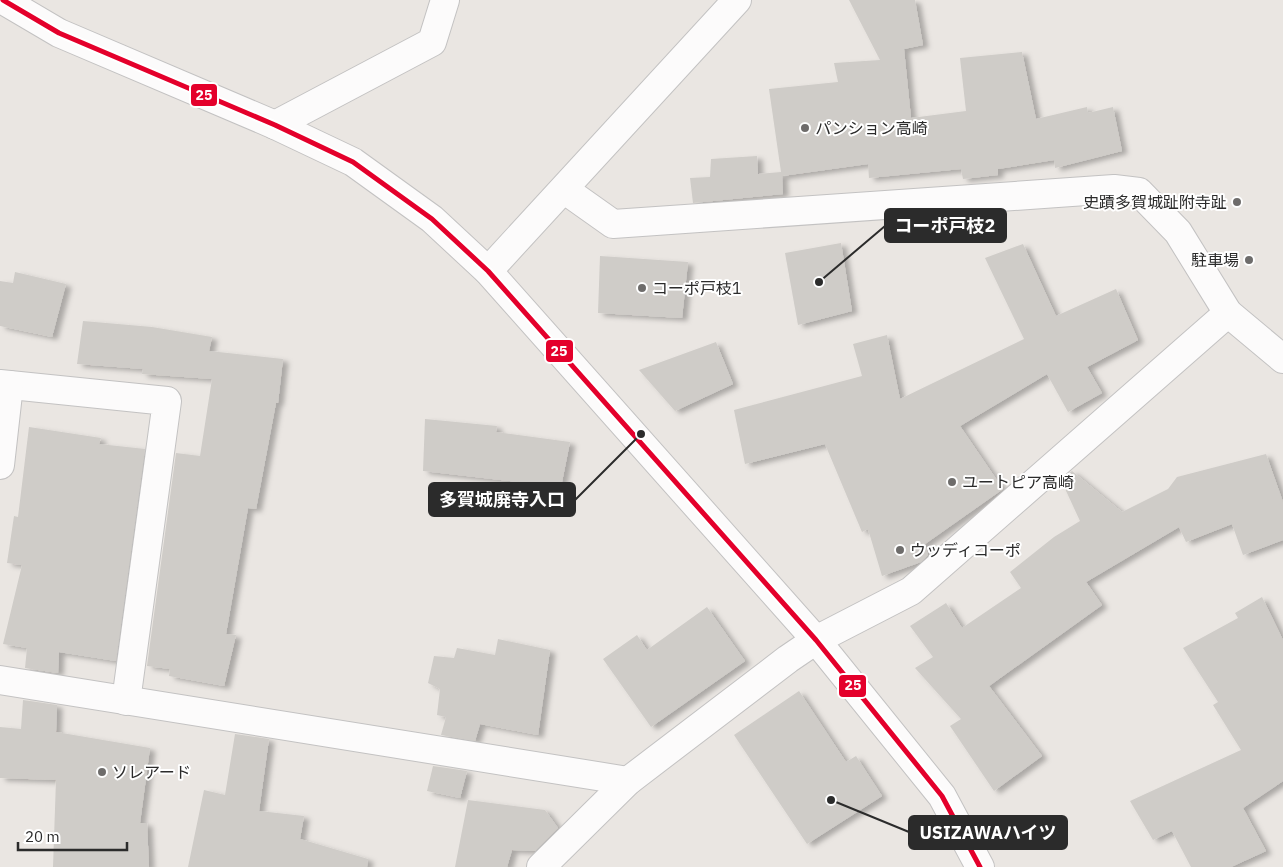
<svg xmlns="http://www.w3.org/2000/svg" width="1283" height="867" font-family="'IBM Plex Sans','Noto Sans JP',sans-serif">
  <defs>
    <filter id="shadow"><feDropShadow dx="5.5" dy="3" stdDeviation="2.5" flood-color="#0004"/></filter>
  </defs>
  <rect width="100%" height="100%" fill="#eae6e2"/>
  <g fill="#cfccc8" filter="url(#shadow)">
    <path d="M849,0h66l8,45 -19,4 7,69 55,-7 -6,-53 62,-6 14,67 51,-12 1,6 25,-6 9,44 -67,17 -1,-8 -56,9v6l-35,4 -2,-10 -92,9 -1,-14 -86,12 1,18 -90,9 -3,-25 20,-1 1,-18 46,-3 1,18 23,-2 -12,-83 69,-7 -4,-19 46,-3z"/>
    <path d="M841,243l11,68 -54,14 -13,-72z"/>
    <path d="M1023,244l33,72 60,-27 22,51 -51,27 15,26 -34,19 -21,-38 -87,52 43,63 -78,55 3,11 -7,7 -39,14 -14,-47 -6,3 -37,-88 -80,20 -11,-54 128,-34 -9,-32 34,-9 13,64 124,-60 -39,-81z"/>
    <path d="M600,256l88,6 -6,56 -84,-5z"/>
    <path d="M15,272l51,12 -14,53 -52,-11v-45l13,2z"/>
    <path d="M83,321l69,6 60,10 -3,14 74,8 -5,44h-2l-20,106 -8,-1 -22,126 10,1 -12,51 -55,-10 1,-7 -23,-3 29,-213 24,3 12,-77 -70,-5 1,-5 -66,-5z"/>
    <path d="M716,342l17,42 -58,27 -36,-41z"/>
    <path d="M425,419l72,7 -1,6 74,10 -9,45 -138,-16z"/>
    <path d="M29,427l72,11 -2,6 46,5 -29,212 -57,-9 -1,21 -33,-5 2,-20 -24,-4 19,-79 -15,-2 7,-47 4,1z"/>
    <path d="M1266,454l17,48v38l-40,15 -11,-31 -46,18 -7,-15 -93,55 16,23 -113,81 53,70 -48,35 -44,-65 11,-7 -46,-51 18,-11 -23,-31 36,-23 16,25 59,-40 -11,-16 44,-35 26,-16 -19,-41 11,-9 50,41 46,-23 9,-12z"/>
    <path d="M1262,597l21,43v141l-40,27 23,43 -35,16h-40l-19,-36 -19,9 -23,-39 111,-51 -28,-45 5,-3 -35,-54 55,-30 -3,-5z"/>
    <path d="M707,607l38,54 -94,66 -48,-68 34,-24 10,15z"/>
    <path d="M498,639l52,11 -12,85 -58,-11 -5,17 -34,-6 5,-18 -9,-2 3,-26 -12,-6 6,-27 20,2 3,-10 38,7z"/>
    <path d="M799,691l47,71 10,-6 26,40 -75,48 -73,-109z"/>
    <path d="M23,700l34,5 -1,27 94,16 -10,75h7l2,44h-96l3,-87 -56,-2v-51l21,2z"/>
    <path d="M235,734l34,5 -10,72 45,5 -4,23 68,20 -1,8h-179l16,-77 21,5z"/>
    <path d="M433,766l34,5 -7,27 -33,-7z"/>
    <path d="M468,800l77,10 13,18 -23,23 -23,-1 -5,17h-52z"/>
  </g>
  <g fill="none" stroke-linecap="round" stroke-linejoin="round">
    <g stroke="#c3c2c2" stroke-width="30">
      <g id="street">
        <path d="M565,190l48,34 501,-35 25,3 39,40 50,81 55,46"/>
        <path d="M0,384l167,17 -41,300"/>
        <path d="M0,465l9,-80"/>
        <path d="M0,680l628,101"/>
        <path d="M541,867l87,-86 160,-122 28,-19 95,-49 317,-278"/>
      </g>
    </g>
    <g stroke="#c3c2c2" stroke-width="30">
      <g id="secondary">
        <path d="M3,0l56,33 216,92 78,37 79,57 56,52 328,369 126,156 38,71"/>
        <path d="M275,125l157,-83 13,-42"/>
        <path d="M488,271l249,-271"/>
      </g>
    </g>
    <use href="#street" stroke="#fcfbfb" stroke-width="28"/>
    <use href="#secondary" stroke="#fcfbfb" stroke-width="28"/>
    <g stroke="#fff" stroke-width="9">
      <path id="bus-1" d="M3,0l56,33 216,92 78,37 79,57 56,52 328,369 126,156 38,71"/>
    </g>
    <use href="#bus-1" stroke="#e4002b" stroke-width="5"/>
  </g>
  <g fill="#6e6c6b" stroke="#fff" stroke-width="2">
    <circle cx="805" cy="128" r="5"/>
    <circle cx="1237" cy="202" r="5"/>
    <circle cx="1249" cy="260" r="5"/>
    <circle cx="642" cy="288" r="5"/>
    <circle cx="952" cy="482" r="5"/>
    <circle cx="900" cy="550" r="5"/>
    <circle cx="102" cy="772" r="5"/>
  </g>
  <g text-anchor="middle" stroke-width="4" stroke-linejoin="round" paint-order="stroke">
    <g font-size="16" fill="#2b2b2b" stroke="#fff" text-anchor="start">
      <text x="815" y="134">パンション高崎</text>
      <text x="1227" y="208" text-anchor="end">史蹟多賀城趾附寺趾</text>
      <text x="1239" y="266" text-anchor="end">駐車場</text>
      <text x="652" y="294">コーポ戸枝1</text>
      <text x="962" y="488">ユートピア高崎</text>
      <text x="910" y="556">ウッディコーポ</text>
      <text x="112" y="778">ソレアード</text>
    </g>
  </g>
  <path fill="none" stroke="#2b2b2b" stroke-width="2" d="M819 282L885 226M641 434L575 500M831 800L909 832"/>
  <g fill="#2b2b2b" stroke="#fff" stroke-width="2">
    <circle cx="819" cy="282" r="5"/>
    <circle cx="641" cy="434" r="5"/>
    <circle cx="831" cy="800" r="5"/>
  </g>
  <g fill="#2b2b2b" stroke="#2b2b2b" stroke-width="2">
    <rect x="885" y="209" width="121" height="33" rx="5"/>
    <rect x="429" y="483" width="146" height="33" rx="5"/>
    <rect x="909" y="816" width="158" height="33" rx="5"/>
  </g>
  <g font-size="18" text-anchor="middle" font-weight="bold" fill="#fff">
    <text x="945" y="232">コーポ戸枝2</text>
    <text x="502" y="506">多賀城廃寺入口</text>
    <text x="988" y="839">USIZAWAハイツ</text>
  </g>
  <g stroke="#fff" stroke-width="2">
    <rect x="190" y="83" width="28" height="24" rx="5" fill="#e4002b"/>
    <rect x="545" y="339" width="29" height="24" rx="5" fill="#e4002b"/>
    <rect x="838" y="674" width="29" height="24" rx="5" fill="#e4002b"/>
  </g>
  <g font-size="14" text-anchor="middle" font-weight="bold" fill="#fff">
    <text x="204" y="100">25</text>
    <text x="559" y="356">25</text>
    <text x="853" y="690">25</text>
  </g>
  <path d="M18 842v8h109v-8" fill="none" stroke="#2b2b2b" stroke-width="2.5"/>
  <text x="25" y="842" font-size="15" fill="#2b2b2b" stroke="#ffffff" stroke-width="4" paint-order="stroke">20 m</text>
</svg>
